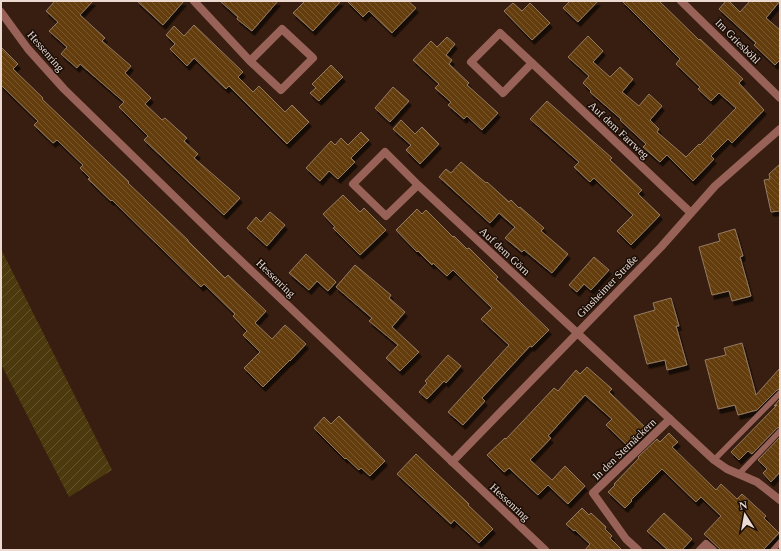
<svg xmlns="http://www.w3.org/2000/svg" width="781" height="551" font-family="Georgia,serif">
  <defs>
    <pattern id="garden-furrows" width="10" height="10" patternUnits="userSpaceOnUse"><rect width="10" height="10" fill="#4c390d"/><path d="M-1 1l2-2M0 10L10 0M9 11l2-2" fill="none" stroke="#66552f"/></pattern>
    <pattern id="building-back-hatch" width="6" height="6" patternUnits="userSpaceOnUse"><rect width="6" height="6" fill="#643c08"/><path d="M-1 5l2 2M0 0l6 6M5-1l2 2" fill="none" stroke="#7a582b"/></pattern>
    <filter id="shadow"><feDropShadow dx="2.5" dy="4.5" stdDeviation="0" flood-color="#0009"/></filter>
  </defs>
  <rect width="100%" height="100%" fill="#381e10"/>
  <path fill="url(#garden-furrows)" d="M1,249l111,221 -43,27 -68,-133z"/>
  <g fill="url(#building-back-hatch)" stroke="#947b63" filter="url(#shadow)">
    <path d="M55,1h38l-13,14 25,23 -3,3 29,25 -6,7 26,25 -6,6 17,16 3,-2 22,20 -3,3 14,13 -4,4 46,40 -16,17 -80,-75 4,-4 -29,-29 5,-5 -44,-38 -3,4 -16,-14 6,-7 -18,-16 9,-9 -12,-11z"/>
    <path d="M137,1h47l-21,24z"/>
    <path d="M220,1h58l-26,30 -15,-12 1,-2z"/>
    <path d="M305,1h36l-28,30 -20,-18z"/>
    <path d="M347,1h61l8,7 -24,25 -23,-22 -6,6z"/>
    <path d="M570,1h28l-20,21 -15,-14z"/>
    <path d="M622,1h37l40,39 1,-1 43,40 -4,4 25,27 -32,33 -4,-4 -17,17 3,3 -21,22 -26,-26 -7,7 -17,-15 3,-3 -26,-24 1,-1 -31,-27 1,-1 -8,-8 6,-7 -21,-19 20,-21 15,15 -10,11 17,15 10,-10 13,12 -11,13 17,14 10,-12 13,12 -12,14 9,9 -2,3 29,25 13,-13 1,1 36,-37 -17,-15 -8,8 -13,-12 2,-2 -24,-23 4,-5z"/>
    <path d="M726,1h3l11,11 10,-11h30l-14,17 14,12v30l-5,5 -21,-20 2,-2 -37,-34z"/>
    <path d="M513,3l9,8 8,-8 20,20 -18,17 -28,-29z"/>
    <path d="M194,25l49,47 -5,5 15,15 6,-6 26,26 7,-7 17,17 -22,22 -58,-58 -3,3 -32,-31 -7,8 -17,-17 5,-5 -9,-9 8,-9 10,10z"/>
    <path d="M447,37l8,7 -9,11 6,5 -3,4 20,19 -2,2 31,28 -16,17 -15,-14 -3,3 -16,-14 3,-3 -16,-14 4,-4 -26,-24 18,-19 6,6z"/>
    <path d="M1,47l17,17 -5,5 30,29 -1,1 87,83 -1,1 60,57v1l37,37 3,-3 38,36 -11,12 17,16 13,-14 21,19 -16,17v-1l-27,27 -19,-19 16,-16 -17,-17 4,-4 -14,-15 2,-2 -31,-30 -3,3 -89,-87 -1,1 -23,-22 2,-1 -10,-10 3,-3 -26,-25 -4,3 -19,-18 4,-4 -37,-36z"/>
    <path d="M331,65l12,12 -24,24 -9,-8 6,-5 -4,-4z"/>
    <path d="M393,87l16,14 -19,21 -15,-14z"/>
    <path d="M547,101l65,57 -2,2 32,30 -4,4 22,21 -29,30 -14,-14 16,-16 -39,-37 -4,4 -16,-15 5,-5 -49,-43z"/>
    <path d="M401,120l14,14 7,-7 17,17 -19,20 -14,-14 5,-5 -18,-16z"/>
    <path d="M361,132l8,8 -18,18 4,4 -17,17 -9,-8 -9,10 -14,-13 25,-27 4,4 6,-7 7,7z"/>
    <path d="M461,162l25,21 1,-1 22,20 2,-2 8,8 1,-1 24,21 -3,3 27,23 -16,19 -28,-23 -2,2 -17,-14 10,-11 -16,-14 -9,10 -51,-46 7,-8 5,4z"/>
    <path d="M780,164v47l-9,1 -7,-32 6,-1 -1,-5z"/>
    <path d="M343,195l17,17 4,-4 22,22 -26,25 -27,-27 2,-1 -12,-13z"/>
    <path d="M417,209l5,5 4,-4 27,27 1,-1 13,13 2,-1 29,29 -2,2 53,51 -17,17 -2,-1 -37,40 -11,12 3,3 -22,24 -15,-13 61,-67 -28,-26 11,-11 -39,-38 -6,6 -14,-13 -1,2 -14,-14 -1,1 -21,-22z"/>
    <path d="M270,212l15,13 -18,21 -20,-18 9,-11 5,5z"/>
    <path d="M735,229l8,27 -3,1 11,39 -19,5 -3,-10 -17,4 -13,-48 21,-6 -2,-7z"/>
    <path d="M306,254l30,28 -8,9 -11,-10 -8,9 -20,-17z"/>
    <path d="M594,257l15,13 -18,20 -7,-6 -7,8 -8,-7z"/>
    <path d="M355,265l36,30 -2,3 16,14 -13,15 27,25 -19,19 -14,-13 12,-13 -29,-24 3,-3 -36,-31z"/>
    <path d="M671,298l8,28h-3l11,39 -20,5 -2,-10 -18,4 -13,-48 21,-6 -2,-7z"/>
    <path d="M742,343l14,52 24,-27v21l-3,1 -20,20 -19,5 -3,-10 -17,4 -13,-49 21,-5 -2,-7z"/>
    <path d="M448,355l13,11 -15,17 -2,-2 -17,18 -8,-7 8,-9 -2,-2z"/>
    <path d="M587,367l25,22 -3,3 40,39 -18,18 -25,-24 6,-6 -27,-24 -37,41 3,2 -21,22 22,20 13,-14 20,20 -17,18 -20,-19 -10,10 -29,-27 -5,4 -17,-17 18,-17 1,1 48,-51 4,3 18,-21 4,4z"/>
    <path d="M780,399v28l-3,1 -25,26 -4,-3 -9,9 -8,-8 46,-47 -3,1z"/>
    <path d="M339,416l46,45 -15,15 -9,-8 -2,2 -13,-12 -1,1 -31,-31 10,-11 7,7z"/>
    <path d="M669,433l9,9 -6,5 44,43 5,-6 16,15 5,-5 24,22 -2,2 15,15 -16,17h-42l-17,-16 17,-18 -20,-19 -5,5 -34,-33 -31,31 1,1 -7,7 -17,-16 7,-7 -1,-1 25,-26 -1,-1 19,-18 3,3z"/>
    <path d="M780,437v35l-9,10 -8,-9 4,-4 -9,-9z"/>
    <path d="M416,454l53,50 -1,1 25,24 -14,14 -25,-23 -3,4 -54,-50z"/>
    <path d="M582,508l7,7 2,-2 15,14 -1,2 7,7 -2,2 12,12h-37l5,-6 -15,-14 -1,1 -8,-7z"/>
    <path d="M664,513l28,26 -10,11h-14l-21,-19z"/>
  </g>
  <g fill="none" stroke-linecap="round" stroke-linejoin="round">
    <g stroke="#986258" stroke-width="5.5">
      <path d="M714,460l66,-67"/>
      <path d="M739,474l41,-43"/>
      <path d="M773,550l7,-8"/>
    </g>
    <g stroke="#986258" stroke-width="8">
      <path d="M194,1l56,60 31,29 32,-32 -31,-29 -32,32"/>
      <path d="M681,1l99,97"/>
      <path d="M1,12l27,37 36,40 155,151 326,310"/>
      <path d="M500,33l32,30 -29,30 -32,-31z"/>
      <path d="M532,63l159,150"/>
      <path d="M418,185l-32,31 -33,-32 32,-32 33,33 296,275 13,9 30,13 23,18"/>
      <path d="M452,462l209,-215 54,-61 65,-57"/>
      <path d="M638,550l-12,-11 -33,-46 77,-74"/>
      <path d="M700,550l6,-6 7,6"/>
    </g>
  </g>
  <g text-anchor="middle" stroke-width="3" stroke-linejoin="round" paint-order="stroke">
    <g font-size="11" fill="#ecdad1" stroke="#170c06">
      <text transform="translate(738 41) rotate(45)" y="4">Im Griesböhl</text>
      <text transform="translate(46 51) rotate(49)" y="4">Hessenring</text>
      <text transform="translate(619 130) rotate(43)" y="4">Auf dem Farrweg</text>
      <text transform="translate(505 251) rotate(43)" y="4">Auf dem Görn</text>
      <text transform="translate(276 278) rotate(44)" y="4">Hessenring</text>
      <text transform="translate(607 286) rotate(-46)" y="4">Ginsheimer Straße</text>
      <text transform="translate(624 449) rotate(-44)" y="4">In den Sternäckern</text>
      <text transform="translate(510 502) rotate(43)" y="4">Hessenring</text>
    </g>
  </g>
  <rect width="781" height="551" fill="none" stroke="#ecdad1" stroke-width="4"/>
  <g transform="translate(745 515) rotate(349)" stroke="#170c06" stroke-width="3" paint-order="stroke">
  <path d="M0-3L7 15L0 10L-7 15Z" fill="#ecdad1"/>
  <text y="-6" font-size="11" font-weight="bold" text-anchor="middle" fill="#ecdad1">N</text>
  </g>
</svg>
